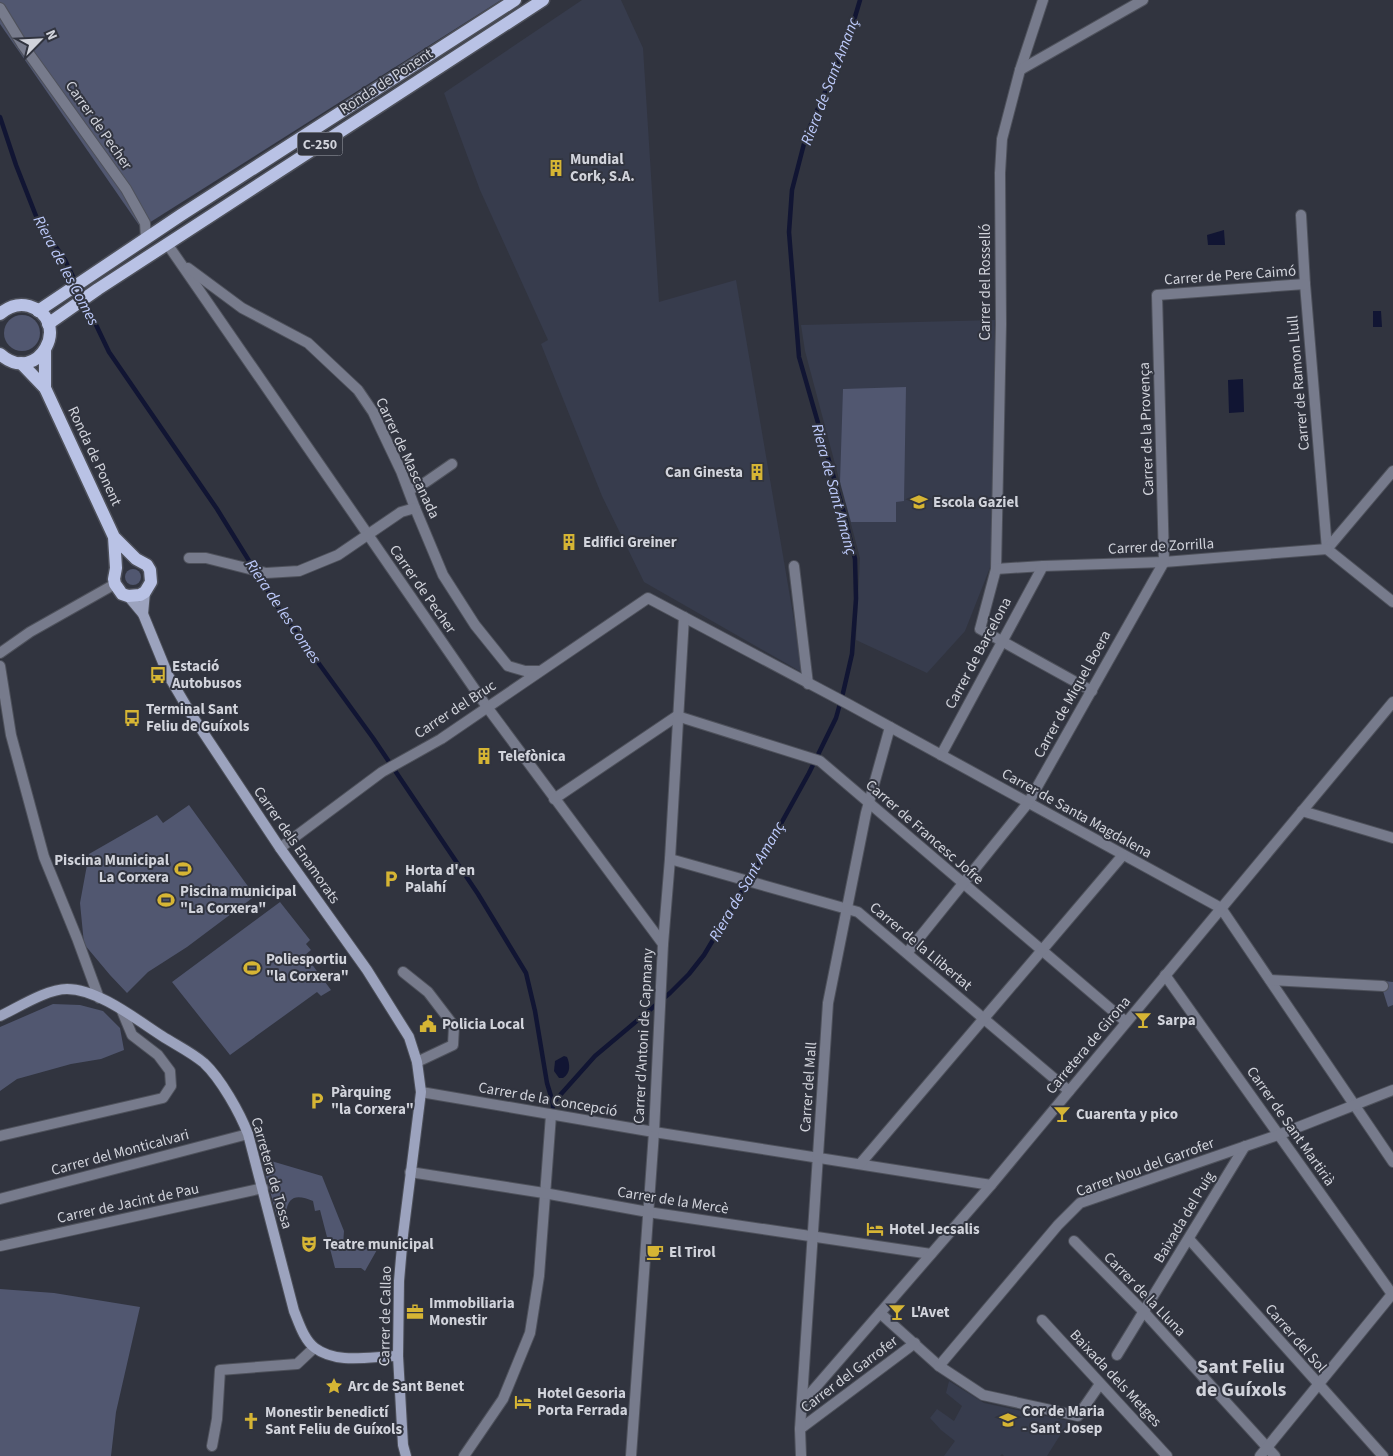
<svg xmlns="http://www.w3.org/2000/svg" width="1393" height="1456" font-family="'Source Sans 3',sans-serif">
  <rect width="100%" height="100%" fill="#31343f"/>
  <g fill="#373c4d">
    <path d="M582,0h39l22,48 16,254 77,-22 67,393 -159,-91 -42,-86 -61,-152 7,-4 -68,-150 -36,-97z"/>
    <path d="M995,320l-4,245 -26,66 -38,42 -71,-33 4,-82 -55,-207 -4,-26z"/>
    <path d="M949,1381l35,22 85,18 -22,35h-43l-2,-2 -2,2h-56l11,-15 -14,-11 -11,-12 7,-9 17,12 8,-15 -16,-13z"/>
  </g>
  <g fill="#515770">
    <path d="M0,0h501l-360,228 -141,-204z"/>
    <circle cx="22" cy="333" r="18"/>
    <path d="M906,387l-2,114 -8,1v20h-45l-11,-40 3,-93z"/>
    <circle cx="133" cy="577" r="8"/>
    <path d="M189,805l66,91 -68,51 -39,25 -21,21 -17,-18 -26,-31 -4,-41 9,-49 68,-39 6,8z"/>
    <path d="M280,902l30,38 -4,4 5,6 -6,5 26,35 -10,6 -4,-4 -87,63 -58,-73z"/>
    <path d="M1384,981l9,1v23l-5,2 -5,-16z"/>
    <path d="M53,1004l27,1 23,6 17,17 4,22 -23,9 -30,5 -54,15 -17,12v-64z"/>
    <path d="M261,1158l61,18 22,55 -1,14 35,3 -13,23 -4,-3h-26l-15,-58 -5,1 -2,-10c-14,-6 -25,-7 -27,12l-9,4z"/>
    <path d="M0,1289l54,4 86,14 -24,105 -5,44h-111z"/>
  </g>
  <g fill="#111533">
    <path d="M1224,230l1,15h-17l-1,-10z"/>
    <path d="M1373,311h8l1,16h-9z"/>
    <path d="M1243,379l1,33 -15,1 -1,-33z"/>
    <path d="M564,1056l3,1c3,7 4,16 -4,21h-4l-5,-7 1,-10z"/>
  </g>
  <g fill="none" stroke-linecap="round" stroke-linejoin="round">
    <g stroke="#111533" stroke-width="4.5">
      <path d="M0,117l16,48 22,56 27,39 44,92 108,157 60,97 96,132 105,156 48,79 9,38 12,72 6,20v4"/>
      <path d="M553,1103l42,-47 75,-63 19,-19 15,-19 58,-97 47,-85 27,-55 7,-25 9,-39 4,-55 -1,-40 -11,-46 -45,-156 -10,-125 3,-42 14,-54 43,-99 11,-37"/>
    </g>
    <g stroke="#4e515b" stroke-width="12">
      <g id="pedestrian">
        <path d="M411,489l15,-7 26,-18"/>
        <path d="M403,972l25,20 26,34 -1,19 -36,17"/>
        <path d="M464,1456l39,-57 27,-66 9,-57 12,-161"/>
      </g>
    </g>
    <g stroke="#4e515b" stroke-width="12">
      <g id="minor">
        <path d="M1043,0l-23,70 -18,69 -2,34 1,151 -5,245 -16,60 112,62"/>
        <path d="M0,8l22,36 104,145 19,34 1,15"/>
        <path d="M1020,70l123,-70"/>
        <path d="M1301,215l4,69 22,265"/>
        <path d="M168,245l319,462 176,237"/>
        <path d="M188,268l54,40 66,35 50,47 15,22 8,17 20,42 14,37 28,67 32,50 33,41 17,5h14"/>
        <path d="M1327,549l66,-78"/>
        <path d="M1327,549l66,53"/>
        <path d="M189,558h17l60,15 33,-2 39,-16 63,-43 14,-4"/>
        <path d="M794,566l14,118"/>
        <path d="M996,569l47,-3 121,-4 163,-13"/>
        <path d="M0,653l30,-21 85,-48"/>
        <path d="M0,666l11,69 33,122 33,81 22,60"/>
        <path d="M941,755l102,-189"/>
        <path d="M554,799l123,-83 143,45 306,261"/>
        <path d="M1302,811l91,27"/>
        <path d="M280,848l102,-76 59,-33 207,-141 200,106 373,204 172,254"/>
        <path d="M670,859l188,53 211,179"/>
        <path d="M907,953l121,-150 136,-241 -7,-267 148,-11"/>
        <path d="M1165,975l227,319"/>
        <path d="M1270,980l113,6"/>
        <path d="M421,1092l233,40 337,53"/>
        <path d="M0,1136l163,-38 8,-12 -1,-15 -12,-16 -26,-20 -10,-24"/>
        <path d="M860,1164l263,-309"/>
        <path d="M410,1172l134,21 104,19 283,42"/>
        <path d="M0,1199l248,-65"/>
        <path d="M1189,1239l194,217"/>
        <path d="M1074,1241l70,71 131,144"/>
        <path d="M0,1246l263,-58"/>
        <path d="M880,1313l59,53 44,29 95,21 22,-32"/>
        <path d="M1042,1320l125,136"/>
        <path d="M1117,1355l128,-209"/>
        <path d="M939,1366l119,-141 22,-22 198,-68 115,-45"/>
        <path d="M802,1403l189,-218 402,-483"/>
        <path d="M800,1429l115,-86"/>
        <path d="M212,1446l5,-27 3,-49 77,-6 17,-16"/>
        <path d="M631,1456l23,-324 9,-188 7,-85 14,-242"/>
        <path d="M801,1456l-1,-27 28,-426 38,-190 24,-86"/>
        <path d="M1260,1456l133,-163"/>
      </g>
    </g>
    <g stroke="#4e515b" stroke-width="12">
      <g id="secondary">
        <path d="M128,596l15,18 25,61 23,39 89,134 87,122 42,67 8,25 4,30 -18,143 -4,46 -1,75 5,89 3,11"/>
        <path d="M143,614l2,-22"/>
        <path d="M0,1016c19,-9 47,-27 67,-27 31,0 70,31 95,47 14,9 29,16 42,27 17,16 36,50 44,71l46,177c5,12 10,29 21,37 23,17 57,8 83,8"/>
      </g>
    </g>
    <g stroke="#4e515b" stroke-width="15">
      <g id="primary">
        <path d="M38,311l143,-96 334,-215"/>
        <path d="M0,314c8,-7 18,-11 29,-8 45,14 9,82 -29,48"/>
        <path d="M48,324l50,-35 445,-289"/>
        <path d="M45,351v37"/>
        <path d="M21,363l24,25 69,149 22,22 11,6 3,5 1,12 -6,10 -5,3 -12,1 -6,-2 -7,-10 -1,-5 2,-11 -2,-31"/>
      </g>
    </g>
    <use href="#pedestrian" stroke="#777b8c" stroke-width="10"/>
    <use href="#minor" stroke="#777b8c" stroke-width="10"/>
    <use href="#secondary" stroke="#9ca3be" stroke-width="10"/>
    <use href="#primary" stroke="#b9c2e5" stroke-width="12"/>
  </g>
  <defs>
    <g id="building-bare" transform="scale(1.35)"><path d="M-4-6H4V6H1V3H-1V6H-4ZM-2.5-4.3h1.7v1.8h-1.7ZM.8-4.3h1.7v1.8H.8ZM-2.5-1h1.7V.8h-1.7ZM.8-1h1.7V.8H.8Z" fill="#d6b534" stroke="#31343f" stroke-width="2.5" paint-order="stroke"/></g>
    <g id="school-bare" transform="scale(1.35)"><path d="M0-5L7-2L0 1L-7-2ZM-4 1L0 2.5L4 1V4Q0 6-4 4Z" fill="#d6b534" stroke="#31343f" stroke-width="2.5" paint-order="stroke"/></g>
    <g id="bus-bare" transform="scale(1.35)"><path d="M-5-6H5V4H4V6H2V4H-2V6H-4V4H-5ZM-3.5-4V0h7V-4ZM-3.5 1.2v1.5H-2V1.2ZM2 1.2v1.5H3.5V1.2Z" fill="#d6b534" stroke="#31343f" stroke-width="2.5" paint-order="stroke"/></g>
    <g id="stadium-bare" transform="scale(1.35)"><path d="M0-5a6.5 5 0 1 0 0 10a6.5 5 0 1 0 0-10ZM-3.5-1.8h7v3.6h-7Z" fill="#d6b534" stroke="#31343f" stroke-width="2.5" paint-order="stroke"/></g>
    <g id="parking-bare" transform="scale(1.35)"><path d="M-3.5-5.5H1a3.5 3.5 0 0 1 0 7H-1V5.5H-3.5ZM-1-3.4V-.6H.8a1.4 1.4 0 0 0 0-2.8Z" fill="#d6b534" stroke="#31343f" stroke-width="2.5" paint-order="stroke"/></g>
    <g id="bar-bare" transform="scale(1.35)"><path d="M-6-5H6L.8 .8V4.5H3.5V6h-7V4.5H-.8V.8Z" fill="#d6b534" stroke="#31343f" stroke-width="2.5" paint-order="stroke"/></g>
    <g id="civic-bare" transform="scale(1.35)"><path d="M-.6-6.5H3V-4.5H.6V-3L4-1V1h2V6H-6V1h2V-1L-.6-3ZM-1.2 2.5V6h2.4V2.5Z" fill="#d6b534" stroke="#31343f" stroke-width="2.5" paint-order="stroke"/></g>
    <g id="hotel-bare" transform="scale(1.35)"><path d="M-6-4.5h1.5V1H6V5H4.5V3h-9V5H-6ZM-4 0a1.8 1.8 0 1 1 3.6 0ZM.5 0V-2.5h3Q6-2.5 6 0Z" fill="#d6b534" stroke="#31343f" stroke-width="2.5" paint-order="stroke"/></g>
    <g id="theatre-bare" transform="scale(1.35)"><path d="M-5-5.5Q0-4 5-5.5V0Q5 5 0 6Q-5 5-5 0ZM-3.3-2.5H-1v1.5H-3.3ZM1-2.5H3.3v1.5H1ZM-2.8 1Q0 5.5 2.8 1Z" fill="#d6b534" stroke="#31343f" stroke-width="2.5" paint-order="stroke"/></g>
    <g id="cafe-bare" transform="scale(1.35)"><path d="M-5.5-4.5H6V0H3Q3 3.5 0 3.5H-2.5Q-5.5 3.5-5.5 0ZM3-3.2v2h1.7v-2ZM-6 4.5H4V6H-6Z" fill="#d6b534" stroke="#31343f" stroke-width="2.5" paint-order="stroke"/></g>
    <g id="office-bare" transform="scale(1.35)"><path d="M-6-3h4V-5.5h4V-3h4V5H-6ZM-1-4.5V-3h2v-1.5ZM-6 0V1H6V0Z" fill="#d6b534" stroke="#31343f" stroke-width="2.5" paint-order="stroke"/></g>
    <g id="sight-bare" transform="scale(1.35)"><path d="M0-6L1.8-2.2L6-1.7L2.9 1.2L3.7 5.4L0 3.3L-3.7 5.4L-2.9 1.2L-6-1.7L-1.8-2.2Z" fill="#d6b534" stroke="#31343f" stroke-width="2.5" paint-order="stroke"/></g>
    <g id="church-bare" transform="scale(1.35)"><path d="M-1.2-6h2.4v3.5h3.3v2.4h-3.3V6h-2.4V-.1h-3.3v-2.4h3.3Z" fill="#d6b534" stroke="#31343f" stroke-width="2.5" paint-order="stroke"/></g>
  </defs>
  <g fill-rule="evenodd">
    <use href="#building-bare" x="556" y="168"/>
    <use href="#building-bare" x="757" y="472"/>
    <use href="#school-bare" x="919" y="502"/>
    <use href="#building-bare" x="569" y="542"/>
    <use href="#bus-bare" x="158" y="675"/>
    <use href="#bus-bare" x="132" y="718"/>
    <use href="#building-bare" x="484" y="756"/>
    <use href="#stadium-bare" x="183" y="869"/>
    <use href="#parking-bare" x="391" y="879"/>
    <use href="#stadium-bare" x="166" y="900"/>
    <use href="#stadium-bare" x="252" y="968"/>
    <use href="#bar-bare" x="1143" y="1020"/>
    <use href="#civic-bare" x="428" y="1024"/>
    <use href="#parking-bare" x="317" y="1101"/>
    <use href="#bar-bare" x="1062" y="1114"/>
    <use href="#hotel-bare" x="875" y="1229"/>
    <use href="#theatre-bare" x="309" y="1244"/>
    <use href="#cafe-bare" x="655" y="1252"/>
    <use href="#office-bare" x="415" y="1312"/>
    <use href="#bar-bare" x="897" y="1312"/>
    <use href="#sight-bare" x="334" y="1386"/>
    <use href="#hotel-bare" x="523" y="1402"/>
    <use href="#school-bare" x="1008" y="1420"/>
    <use href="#church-bare" x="251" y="1421"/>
  </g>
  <g text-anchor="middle" stroke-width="4" stroke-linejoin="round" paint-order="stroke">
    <rect fill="#31343f" stroke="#a1a3ac" stroke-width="1" x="297.5" y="132.5" width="45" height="23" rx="4"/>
    <g font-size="14" font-weight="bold" fill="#d1d3db">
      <text x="320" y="149">C-250</text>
    </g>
    <g font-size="15" fill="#d1d3db" stroke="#31343f">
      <text transform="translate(386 81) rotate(-33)" y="5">Ronda de Ponent</text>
      <text transform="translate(99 125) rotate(55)" y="5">Carrer de Pecher</text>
      <text transform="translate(1230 275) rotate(-4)" y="5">Carrer de Pere Caimó</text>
      <text transform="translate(985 282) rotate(-90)" y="5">Carrer del Rosselló</text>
      <text transform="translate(1298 383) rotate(-95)" y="5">Carrer de Ramon Llull</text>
      <text transform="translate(1146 429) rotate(-92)" y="5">Carrer de la Provença</text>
      <text transform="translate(95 456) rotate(65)" y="5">Ronda de Ponent</text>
      <text transform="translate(408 458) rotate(65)" y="5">Carrer de Mascanada</text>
      <text transform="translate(1161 546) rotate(-3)" y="5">Carrer de Zorrilla</text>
      <text transform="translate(423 589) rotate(55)" y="5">Carrer de Pecher</text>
      <text transform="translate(978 653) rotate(-62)" y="5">Carrer de Barcelona</text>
      <text transform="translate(1072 694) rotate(-61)" y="5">Carrer de Miquel Boera</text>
      <text transform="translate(455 709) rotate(-33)" y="5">Carrer del Bruc</text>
      <text transform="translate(1077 813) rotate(29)" y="5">Carrer de Santa Magdalena</text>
      <text transform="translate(925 832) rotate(41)" y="5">Carrer de Francesc Jofre</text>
      <text transform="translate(297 845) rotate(55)" y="5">Carrer dels Enamorats</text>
      <text transform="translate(921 946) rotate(40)" y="5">Carrer de la Llibertat</text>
      <text transform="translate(643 1036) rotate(-87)" y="5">Carrer d'Antoni de Capmany</text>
      <text transform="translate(1088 1045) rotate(-50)" y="5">Carretera de Girona</text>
      <text transform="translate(808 1087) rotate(-86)" y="5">Carrer del Mall</text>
      <text transform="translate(548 1099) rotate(10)" y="5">Carrer de la Concepció</text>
      <text transform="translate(1291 1126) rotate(55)" y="5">Carrer de Sant Martirià</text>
      <text transform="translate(120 1152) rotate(-15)" y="5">Carrer del Monticalvari</text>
      <text transform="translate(1145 1167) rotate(-20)" y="5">Carrer Nou del Garrofer</text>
      <text transform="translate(272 1173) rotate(74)" y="5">Carretera de Tossa</text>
      <text transform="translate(673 1200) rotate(9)" y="5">Carrer de la Mercè</text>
      <text transform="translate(128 1203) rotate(-12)" y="5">Carrer de Jacint de Pau</text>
      <text transform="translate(1184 1217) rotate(-59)" y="5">Baixada del Puig</text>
      <text transform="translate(1145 1294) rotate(46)" y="5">Carrer de la Lluna</text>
      <text transform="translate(385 1316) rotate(-89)" y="5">Carrer de Callao</text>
      <text transform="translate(1296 1338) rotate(49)" y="5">Carrer del Sol</text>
      <text transform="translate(849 1374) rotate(-37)" y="5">Carrer del Garrofer</text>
      <text transform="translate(1116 1378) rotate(47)" y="5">Baixada dels Metges</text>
    </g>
    <g font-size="15" font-weight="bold" fill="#d1d3db" stroke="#31343f" text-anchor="start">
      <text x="570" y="164">Mundial<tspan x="570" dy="17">Cork, S.A.</tspan></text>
      <text x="743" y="477" text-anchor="end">Can Ginesta</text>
      <text x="933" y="507">Escola Gaziel</text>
      <text x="583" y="547">Edifici Greiner</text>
      <text x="172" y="671">Estació<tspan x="172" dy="17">Autobusos</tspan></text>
      <text x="146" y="714">Terminal Sant<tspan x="146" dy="17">Feliu de Guíxols</tspan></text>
      <text x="498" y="761">Telefònica</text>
      <text x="169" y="865" text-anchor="end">Piscina Municipal<tspan x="169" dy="17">La Corxera</tspan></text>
      <text x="405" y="875">Horta d'en<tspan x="405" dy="17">Palahí</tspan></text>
      <text x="180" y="896">Piscina municipal<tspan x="180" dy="17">"La Corxera"</tspan></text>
      <text x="266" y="964">Poliesportiu<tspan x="266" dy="17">"la Corxera"</tspan></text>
      <text x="1157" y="1025">Sarpa</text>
      <text x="442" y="1029">Policia Local</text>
      <text x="331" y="1097">Pàrquing<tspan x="331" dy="17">"la Corxera"</tspan></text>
      <text x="1076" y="1119">Cuarenta y pico</text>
      <text x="889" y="1234">Hotel Jecsalis</text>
      <text x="323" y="1249">Teatre municipal</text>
      <text x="669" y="1257">El Tirol</text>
      <text x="429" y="1308">Immobiliaria<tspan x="429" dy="17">Monestir</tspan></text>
      <text x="911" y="1317">L'Avet</text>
      <text x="348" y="1391">Arc de Sant Benet</text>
      <text x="537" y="1398">Hotel Gesoria<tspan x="537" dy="17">Porta Ferrada</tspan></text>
      <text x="1022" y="1416">Cor de Maria<tspan x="1022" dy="17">- Sant Josep</tspan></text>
      <text x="265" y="1417">Monestir benedictí<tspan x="265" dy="17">Sant Feliu de Guíxols</tspan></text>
    </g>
    <g font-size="16" font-style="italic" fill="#becbfc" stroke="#31343f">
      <text transform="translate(829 81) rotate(-69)" y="6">Riera de Sant Amanç</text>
      <text transform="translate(67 270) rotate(62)" y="6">Riera de les Comes</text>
      <text transform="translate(835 489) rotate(75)" y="6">Riera de Sant Amanç</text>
      <text transform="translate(284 611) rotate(56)" y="6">Riera de les Comes</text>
      <text transform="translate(746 881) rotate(-60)" y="6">Riera de Sant Amanç</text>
    </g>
    <g font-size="20" font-weight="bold" fill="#d1d3db" stroke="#31343f">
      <text x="1241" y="1373">Sant Feliu<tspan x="1241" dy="23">de Guíxols</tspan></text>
    </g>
  </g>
  <g transform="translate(40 40) rotate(66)" stroke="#31343f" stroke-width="4" paint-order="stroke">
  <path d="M0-4L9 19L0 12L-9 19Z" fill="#d1d3db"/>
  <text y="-8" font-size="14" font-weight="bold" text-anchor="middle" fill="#d1d3db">N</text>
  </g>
</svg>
